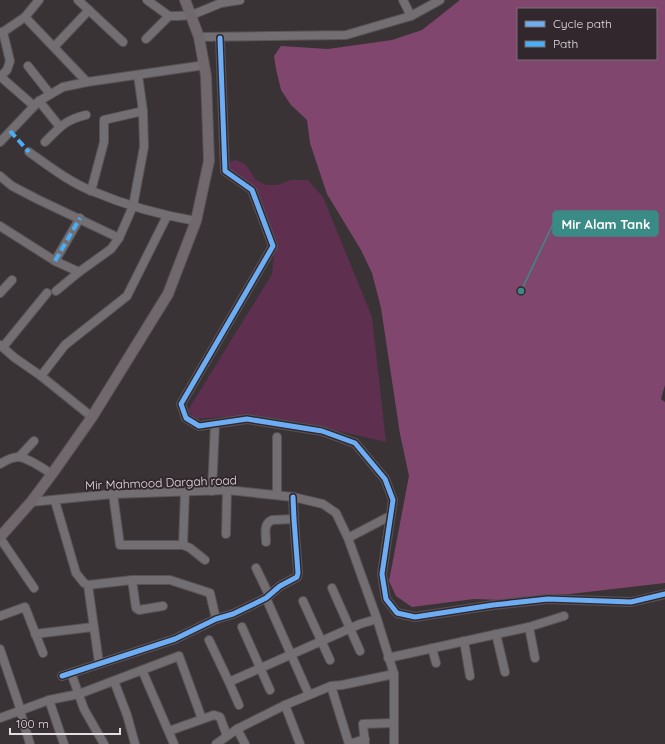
<svg xmlns="http://www.w3.org/2000/svg" width="665" height="744" font-family="Quicksand,sans-serif">
  <rect width="100%" height="100%" fill="#393336"/>
  <path fill="#5e2f4e" d="M236,160l9,4 11,16 10,5h11l14,-5h17l15,17 49,120 14,125 -86,-20 -49,-7 -56,4 -7,-9 84,-136 3,-30 -21,-55 -28,-19 2,-8z"/>
  <path fill="#81466d" fill-rule="evenodd" d="M460,0h205v385l-4,14 4,3v181l-95,11 -23,1 -47,5 -26,-1 -62,8 -16,-11 -7,-15 20,-105 -9,-42 -19,-126 -9,-35 -11,-23 -34,-56 -17,-51 -3,-23 -16,-15 -10,-15 -5,-21 -2,-13 7,-10 47,3 64,-9 30,-10zM518,9h138v50h-138z"/>
  <g fill="none" stroke-linecap="round" stroke-linejoin="round">
    <g stroke="#575255" stroke-width="10">
      <g id="minor">
        <path d="M78,0l45,42"/>
        <path d="M147,0l22,16h9l14,-1 29,-12 19,-3"/>
        <path d="M403,0l8,16"/>
        <path d="M25,17l62,65"/>
        <path d="M0,32h3l22,-15 14,-17"/>
        <path d="M199,37l147,-2 65,-19 29,-16"/>
        <path d="M220,38l5,133 27,19 21,56 -92,158 5,14 13,8 48,-7 75,12 33,12 30,36 8,21 -11,74 4,25 11,14 18,4 78,-12 55,-6 83,3 34,-8"/>
        <path d="M146,39l23,-23"/>
        <path d="M54,47l35,-37"/>
        <path d="M28,66l22,28"/>
        <path d="M0,77l7,-7 3,-9 -7,-29"/>
        <path d="M1,77l33,29"/>
        <path d="M39,101l21,26"/>
        <path d="M0,142l39,-41 24,-14 24,-5 118,-17"/>
        <path d="M45,142c15,-15 20,-22 41,-27"/>
        <path d="M29,152c20,14 40,30 63,39 33,14 68,24 104,30"/>
        <path d="M0,176l12,10 25,13 82,39"/>
        <path d="M91,191l13,-49v-22l39,-9"/>
        <path d="M0,226l55,35 24,11"/>
        <path d="M55,261l25,-43"/>
        <path d="M56,291l23,-19 32,-23 8,-11 14,-32 11,-59 -1,-36 -5,-36"/>
        <path d="M0,293l12,-13"/>
        <path d="M0,345l15,13 26,18 51,41"/>
        <path d="M3,347l44,-54"/>
        <path d="M41,376l24,-31 62,-49 40,-80"/>
        <path d="M19,457l15,-16"/>
        <path d="M0,464c5,-3 12,-7 18,-7 9,0 26,12 34,17"/>
        <path d="M212,491l3,-67"/>
        <path d="M113,494l7,51h63l7,3 15,12"/>
        <path d="M277,495v-58"/>
        <path d="M55,501l21,72 8,10 4,2 11,78"/>
        <path d="M31,502l82,-8 114,-4 66,7 30,7 13,9 12,25 29,81 17,55v70"/>
        <path d="M226,534l1,-44"/>
        <path d="M0,538l34,50"/>
        <path d="M348,538l42,-22"/>
        <path d="M266,542c0,-8 -3,-18 6,-22l22,-1"/>
        <path d="M183,545l2,-53"/>
        <path d="M256,568l13,27"/>
        <path d="M132,580l4,28 3,2 24,-4"/>
        <path d="M88,585l44,-5h38l40,13 6,26"/>
        <path d="M332,588l28,63"/>
        <path d="M266,598l43,97"/>
        <path d="M303,601l27,59"/>
        <path d="M0,616l25,-9 18,46"/>
        <path d="M242,627l28,63"/>
        <path d="M529,627l6,31"/>
        <path d="M35,634l58,-7"/>
        <path d="M496,634l9,38"/>
        <path d="M209,640l20,42 131,-58 17,-5"/>
        <path d="M464,641l6,35"/>
        <path d="M432,648l4,15"/>
        <path d="M0,649l21,62"/>
        <path d="M388,658l141,-31 35,-11"/>
        <path d="M142,670l32,74"/>
        <path d="M71,673l13,36 20,35"/>
        <path d="M62,676l113,-37 41,-20 17,-5 25,-12 8,-4 14,-12 17,-9 1,-4 -4,-54 -1,-22"/>
        <path d="M114,681l13,34 8,29"/>
        <path d="M229,682l10,23"/>
        <path d="M331,686l18,58"/>
        <path d="M49,700l15,44"/>
        <path d="M285,705l15,39"/>
        <path d="M20,711l10,33"/>
        <path d="M0,718l49,-18 30,-6 100,-38 23,63"/>
        <path d="M237,729l8,15"/>
        <path d="M169,731l45,-16 6,2 7,19"/>
        <path d="M216,744l21,-15 48,-24 46,-19 11,-1 52,-11"/>
        <path d="M350,744l15,-5"/>
        <path d="M365,744l-2,-20 31,-1"/>
      </g>
    </g>
    <g stroke="#575255" stroke-width="12">
      <path id="major" d="M0,537l31,-35 21,-28 40,-57 76,-123 28,-73 13,-60 -3,-85 -7,-39 -14,-37"/>
    </g>
    <use href="#minor" stroke="#726e71" stroke-width="8"/>
    <use href="#major" stroke="#71686d" stroke-width="10"/>
    <g stroke="#49aef6" stroke-width="4" stroke-dasharray="8 4" stroke-linecap="butt">
      <path d="M10,131l19,21"/>
      <path d="M55,261l25,-43"/>
    </g>
    <g stroke="#31272d" stroke-width="8">
      <g id="cycleway">
        <path d="M220,38l5,133 27,19 21,56 -92,158 5,14 13,8 48,-7 75,12 33,12 30,36 8,21 -11,74 4,25 11,14 18,4 78,-12 55,-6 83,3 34,-8"/>
        <path d="M62,676l113,-37 41,-20 17,-5 25,-12 8,-4 14,-12 17,-9 1,-4 -4,-54 -1,-22"/>
      </g>
    </g>
    <use href="#cycleway" stroke="#6dadf4" stroke-width="5"/>
  </g>
  <g text-anchor="middle" stroke-width="4" stroke-linejoin="round" paint-order="stroke">
    <g font-size="12" fill="#e4dde1" stroke="#31272d">
      <text transform="translate(161 483) rotate(-2)" y="4">Mir Mahmood Dargah road</text>
    </g>
  </g>
  <path fill="none" stroke="#3a8b85" stroke-width="1.5" d="M521 291L553 224"/>
  <circle fill="#3a8b85" stroke="#31272d" stroke-width="1.5" cx="521" cy="291" r="4"/>
  <rect fill="#3a8b85" stroke="#3a8b85" stroke-width="1.5" x="553" y="211" width="105" height="25" rx="4"/>
  <g font-size="13" text-anchor="middle" font-weight="bold" fill="#fff">
    <text x="606" y="229">Mir Alam Tank</text>
  </g>
  <rect x="517" y="8" width="140" height="52" fill="#31272d" stroke="#797075"/>
  <rect x="525" y="21" width="20" height="6" fill="#6dadf4" stroke="#797075"/>
  <text x="553" y="28" font-size="12" fill="#e4dde1">Cycle path</text>
  <rect x="525" y="41" width="20" height="6" fill="#49aef6" stroke="#797075"/>
  <text x="553" y="48" font-size="12" fill="#e4dde1">Path</text>
  <path d="M10 728v6h110v-6" fill="none" stroke="#e4dde1" stroke-width="2"/>
  <text x="16" y="728" font-size="12" fill="#e4dde1" stroke="#31272d" stroke-width="3" paint-order="stroke">100 m</text>
</svg>
